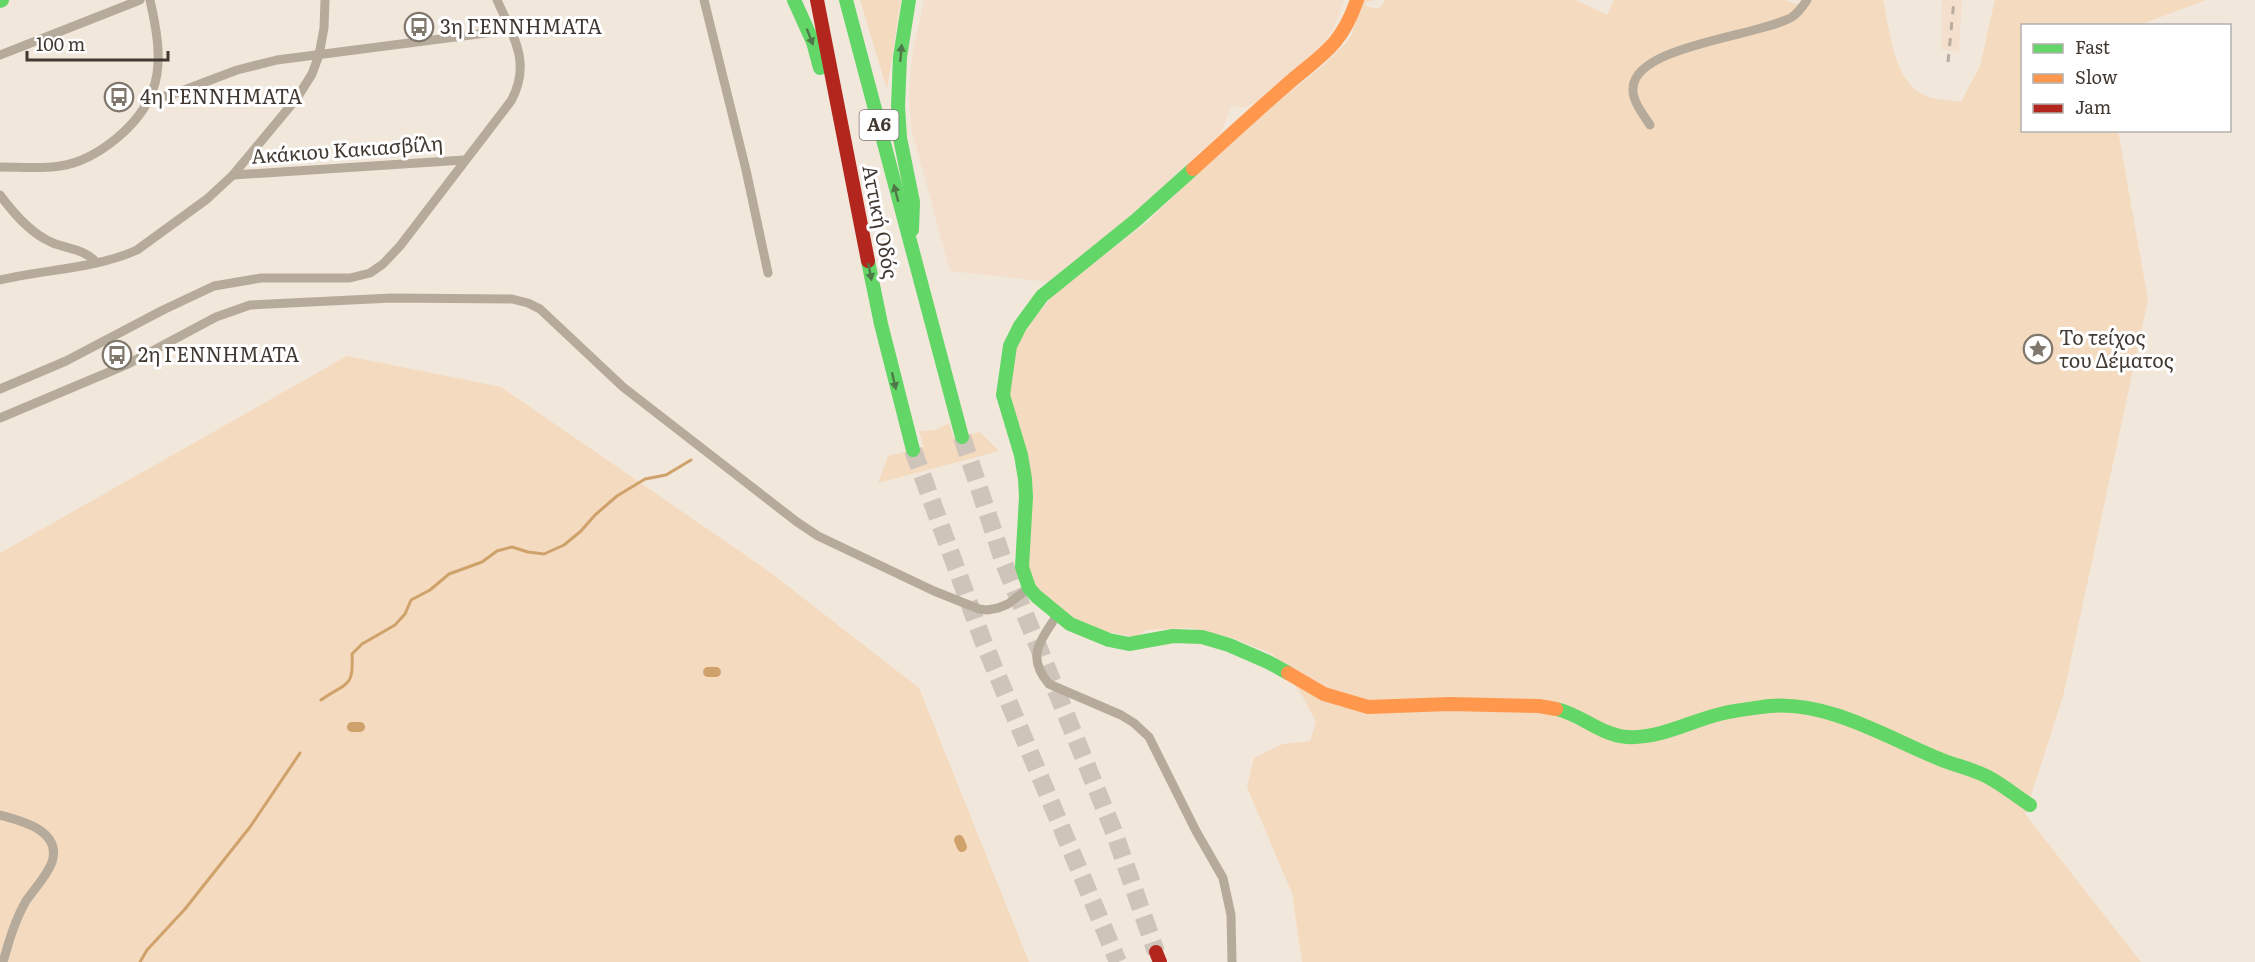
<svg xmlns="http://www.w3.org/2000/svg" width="2255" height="962" font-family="Literata,serif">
  <rect width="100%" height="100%" fill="#f2e7db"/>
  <g fill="#f3dfcc">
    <path d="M924,0h420l-10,28 -11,18 -69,58 -12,4 -11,-2 -10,27 -44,40 -38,38 -90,71 -99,-11 -38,-140 -3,-34 3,-41z"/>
    <path d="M1942,0h20l-3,52 -18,-3z"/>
  </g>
  <g fill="#f4dabe">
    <path d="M860,0h41l-14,89z"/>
    <path d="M1362,0h13l-9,2 -2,3 8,3h8l5,-8h191l31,15 7,-15h171l22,8 4,-8h72c7,30 10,81 41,95 10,5 25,5 37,7l19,-36 15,-66h211l-67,25 -117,1v104l96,1 30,169 -85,396 -38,118 116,148h-839l-10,-69 -45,-106 7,-29 29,-14 27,-3 6,-19 -13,-25 -30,-43 -41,-16 -41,-10 -44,2 -12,7 -49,-9 -47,-37 -14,-21 4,-2 -4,-12 4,-59 -19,-100v-26l7,-25 8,-17 32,-38 89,-68 85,-82 94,-77 21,-21 6,-9z"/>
    <path d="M347,356l154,31 266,183 152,118 110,274h-1029v-409z"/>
    <path d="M949,423l5,16 26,-7 19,19 -121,32 10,-27 36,-9 -5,-16 16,-1z"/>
  </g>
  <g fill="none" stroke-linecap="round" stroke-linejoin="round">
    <g stroke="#d0a26b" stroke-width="3">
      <path d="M321,700c25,-18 33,-11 31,-46l10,-10 33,-19 10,-11 6,-14 19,-10 19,-16 33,-12 15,-11 15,-4 16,5 16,2 20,-9 17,-14 14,-16 22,-19 28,-17 21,-4 25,-15"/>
      <path d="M140,962l7,-12 38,-41 65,-82 50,-74"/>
    </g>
    <g stroke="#d0a26b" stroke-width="10">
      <path d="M708,672h8"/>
      <path d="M352,727h8"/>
      <path d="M959,840l3,7"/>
    </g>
    <g stroke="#cfc4b9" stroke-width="18" stroke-dasharray="18 9" stroke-linecap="butt">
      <path d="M962,437l42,126 110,269 42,120"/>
      <path d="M913,450l70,191 135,321"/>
    </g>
    <g stroke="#b6ab9b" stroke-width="9">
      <path d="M704,0l42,170 22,103"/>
      <path d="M0,55l140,-55"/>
      <path d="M150,99l21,-4 66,-25 40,-10 233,-30"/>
      <path d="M1650,125c-7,-11 -18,-24 -17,-37 2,-43 127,-52 159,-71 6,-4 11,-11 15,-17"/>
      <path d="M0,167c20,0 40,2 60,-1 22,-3 40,-14 57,-28 49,-41 46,-80 33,-138"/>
      <path d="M233,175l231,-15"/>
      <path d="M0,195c14,19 31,39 53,48 15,6 31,6 43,19"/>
      <path d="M0,280c45,-11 95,-11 137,-30l70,-51 26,-24 64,-77 15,-24 7,-19 5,-27 1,-28"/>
      <path d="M0,389l66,-28 97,-51 51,-24 47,-8h89l20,-5 13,-9 17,-18 111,-145c21,-38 2,-65 -14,-101"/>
      <path d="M0,418l128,-54 88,-47 34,-12 142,-7 120,1 16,4 12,6 83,78 174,135 21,14 116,55 45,18 8,1 11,-2 10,-4 21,-16"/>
      <path d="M1057,615c-16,26 -32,41 -8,69l72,31 13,8 15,14 47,94 27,47 8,37 1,47"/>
      <path d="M0,815c21,6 62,15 52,47 -5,14 -18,27 -26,39 -11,19 -17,40 -23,61"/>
    </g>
    <g stroke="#63d668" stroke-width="14">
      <path d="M794,0l19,42 7,26"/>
      <path d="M846,0l116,437"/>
      <path d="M909,0l-9,57 -2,49 2,32 13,64 -1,28"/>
      <path d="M0,1l2,-1"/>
      <path d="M1193,169l-58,52 -93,75 -22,30 -10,20 -7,49 18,60 4,24 1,18 -4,70 7,21 7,8 34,28 39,16 20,4 44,-8 29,1 27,8 39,17 20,11"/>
      <path d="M868,261l13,63 32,126"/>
      <path d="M1556,709c25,5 44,26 71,28 34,2 65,-17 97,-24 15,-3 31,-5 45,-7 61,-5 118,32 173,54 15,6 31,9 46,17 15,8 28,19 42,28"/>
    </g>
    <g stroke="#ff974d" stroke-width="14">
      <path d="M1193,169c30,-27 59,-54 89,-80 36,-33 58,-39 75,-89"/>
      <path d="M1288,673l36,21 44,13 81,-3 90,2 17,3"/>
    </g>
    <g stroke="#b3261e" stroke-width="14">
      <path d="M817,0l51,261"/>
      <path d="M1156,952l4,10"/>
    </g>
    <path stroke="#b7ada2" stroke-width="3" stroke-dasharray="8 8" stroke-linecap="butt" d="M1948,62l6,-62"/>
  </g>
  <defs><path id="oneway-solid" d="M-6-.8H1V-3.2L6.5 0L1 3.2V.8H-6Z" transform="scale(1.5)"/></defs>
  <g fill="#4f7848">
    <use href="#oneway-solid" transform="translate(810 37) rotate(69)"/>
    <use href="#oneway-solid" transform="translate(901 53) rotate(-85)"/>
    <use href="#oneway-solid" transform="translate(896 193) rotate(-105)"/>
    <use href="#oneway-solid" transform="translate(870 272) rotate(79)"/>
    <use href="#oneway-solid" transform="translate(894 381) rotate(77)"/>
  </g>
  <defs>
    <g id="bus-ring" transform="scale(1.5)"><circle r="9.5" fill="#fff" stroke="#80776d" stroke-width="1.5"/><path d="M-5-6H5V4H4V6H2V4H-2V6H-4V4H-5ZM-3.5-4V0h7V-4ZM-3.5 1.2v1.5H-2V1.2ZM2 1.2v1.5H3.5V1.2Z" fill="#80776d"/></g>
    <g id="sight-ring" transform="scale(1.5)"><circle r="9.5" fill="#fff" stroke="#80776d" stroke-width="1.5"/><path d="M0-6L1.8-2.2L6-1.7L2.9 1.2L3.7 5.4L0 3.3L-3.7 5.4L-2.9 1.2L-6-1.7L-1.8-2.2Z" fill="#80776d"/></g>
  </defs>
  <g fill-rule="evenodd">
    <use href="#bus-ring" x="419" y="27"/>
    <use href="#bus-ring" x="119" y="97"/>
    <use href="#sight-ring" x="2038" y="349"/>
    <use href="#bus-ring" x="117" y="355"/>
  </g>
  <g text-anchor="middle" stroke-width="6" stroke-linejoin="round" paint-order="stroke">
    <rect fill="#fff" stroke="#7b7570" stroke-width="1.5" x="859.5" y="110" width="39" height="30" rx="4.5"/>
    <g font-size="18" font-weight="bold" fill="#423a32">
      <text x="879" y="131">Α6</text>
    </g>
    <g font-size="20" fill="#423a32" stroke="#fff" text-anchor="start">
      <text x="440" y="34">3η ΓΕΝΝΗΜΑΤΑ</text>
      <text x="140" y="104">4η ΓΕΝΝΗΜΑΤΑ</text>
      <text x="2059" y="345">Το τείχος<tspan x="2059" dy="23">του Δέματος</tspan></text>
      <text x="138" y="362">2η ΓΕΝΝΗΜΑΤΑ</text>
    </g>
    <g font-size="20" fill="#423a32" stroke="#fff">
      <text transform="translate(347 150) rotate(-4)" y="7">Ακάκιου Κακιασβίλη</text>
      <text transform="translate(880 222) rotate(79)" y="7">Αττική Οδός</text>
    </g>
  </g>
  <rect x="2021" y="24" width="210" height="108" fill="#ffffff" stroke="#b3b0ad" stroke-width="1.5"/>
  <rect x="2033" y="44" width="30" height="9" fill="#63d668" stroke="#b3b0ad" stroke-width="1.5"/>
  <text x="2075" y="54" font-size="18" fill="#423a32">Fast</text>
  <rect x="2033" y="74" width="30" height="9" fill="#ff974d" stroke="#b3b0ad" stroke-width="1.5"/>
  <text x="2075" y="84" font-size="18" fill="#423a32">Slow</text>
  <rect x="2033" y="104" width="30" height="9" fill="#b3261e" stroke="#b3b0ad" stroke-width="1.5"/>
  <text x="2075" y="114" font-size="18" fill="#423a32">Jam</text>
  <path d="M27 51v9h141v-9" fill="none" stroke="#423a32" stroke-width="3"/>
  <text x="36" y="51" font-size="18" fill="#423a32" stroke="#ffffff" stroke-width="4.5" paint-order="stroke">100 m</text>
</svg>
